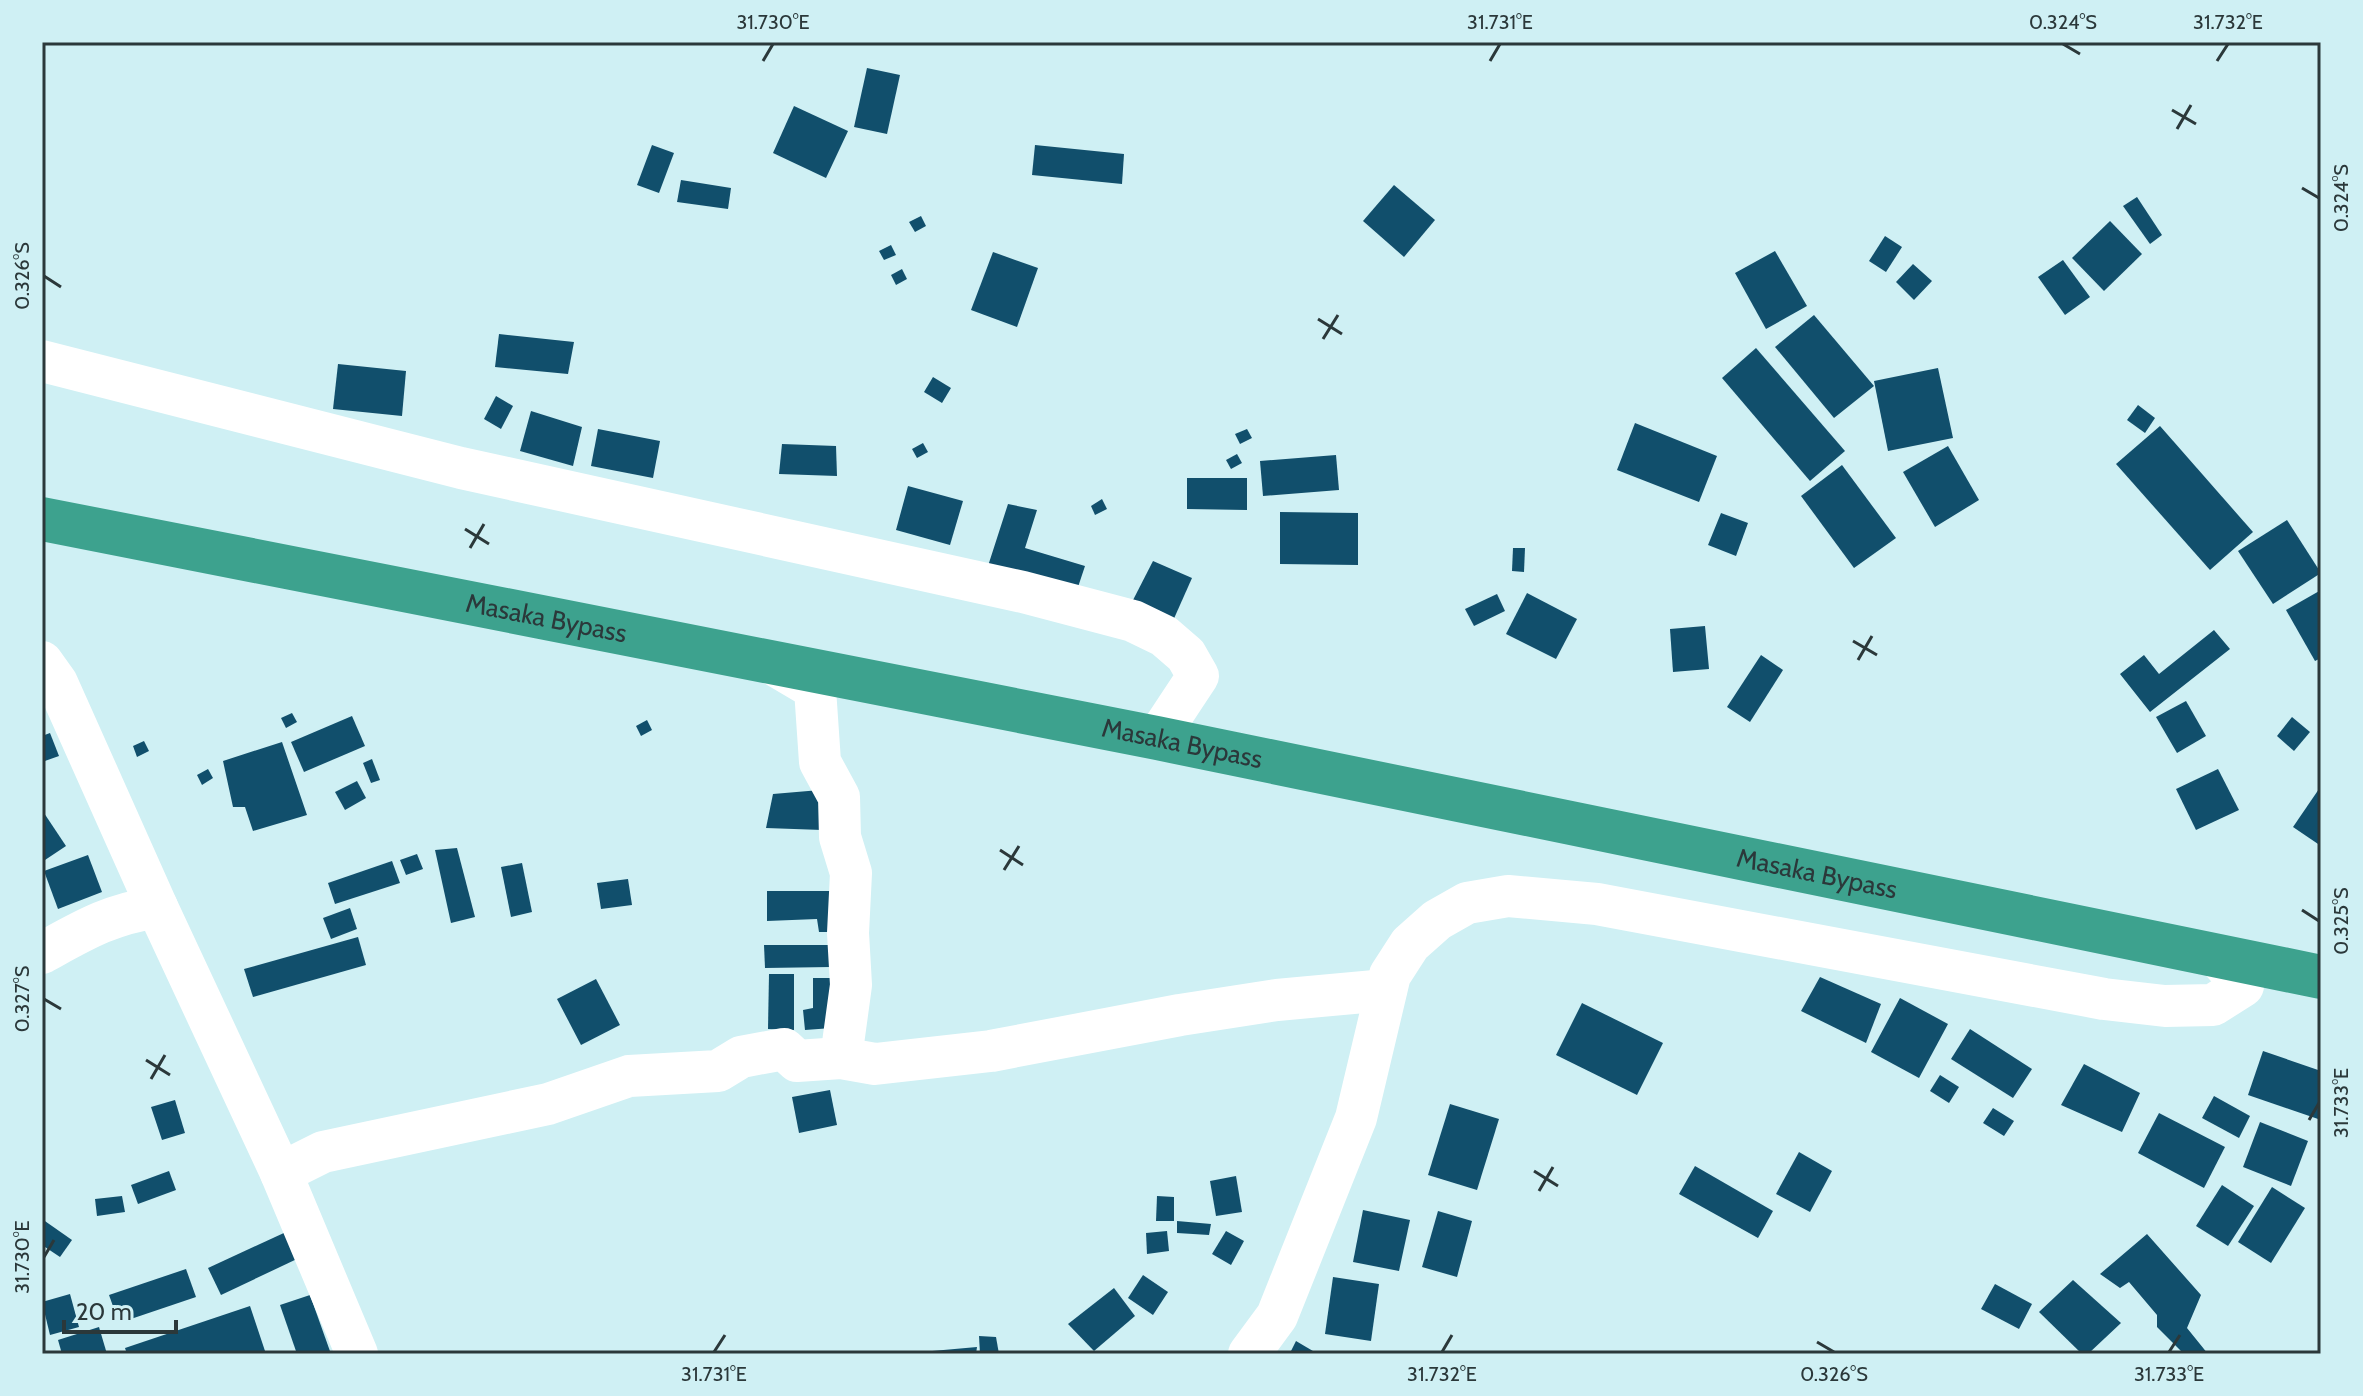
<svg xmlns="http://www.w3.org/2000/svg" width="2363" height="1396" font-family="Cabin,sans-serif">
  <rect width="100%" height="100%" fill="#cff0f4"/>
  <g fill="#114f6c">
    <path d="M867,68l33,7 -13,59 -33,-7z"/>
    <path d="M794,106l54,25 -22,47 -53,-25z"/>
    <path d="M652,145l22,8 -15,40 -22,-8z"/>
    <path d="M1035,145l89,9 -2,30 -90,-9z"/>
    <path d="M681,180l50,8 -3,21 -51,-7z"/>
    <path d="M1394,185l41,35 -31,37 -41,-36z"/>
    <path d="M2137,197l25,38 -12,9 -27,-38z"/>
    <path d="M921,216l5,10 -11,6 -6,-10z"/>
    <path d="M2110,221l32,33 -38,37 -32,-33z"/>
    <path d="M1885,236l17,11 -16,25 -17,-11z"/>
    <path d="M891,245l5,10 -12,5 -5,-9z"/>
    <path d="M1775,251l32,55 -41,23 -31,-56z"/>
    <path d="M993,252l45,16 -21,59 -46,-17z"/>
    <path d="M2063,260l27,37 -25,18 -27,-38z"/>
    <path d="M1913,264l19,17 -18,19 -18,-18z"/>
    <path d="M902,269l5,10 -11,6 -5,-10z"/>
    <path d="M1814,315l60,71 -40,32 -59,-71z"/>
    <path d="M499,334l75,8 -6,32 -73,-7z"/>
    <path d="M1756,348l89,103 -35,30 -88,-103z"/>
    <path d="M338,364l68,7 -4,45 -69,-7z"/>
    <path d="M1938,368l15,70 -65,13 -14,-70z"/>
    <path d="M933,377l18,11 -9,15 -18,-11z"/>
    <path d="M496,396l17,10 -12,23 -17,-10z"/>
    <path d="M2138,405l17,13 -10,15 -18,-13z"/>
    <path d="M531,411l51,16 -9,39 -53,-15z"/>
    <path d="M1635,423l82,33 -18,46 -82,-32z"/>
    <path d="M2160,426l93,106 -43,38 -94,-106z"/>
    <path d="M598,429l62,12 -7,37 -62,-12z"/>
    <path d="M1247,429l5,9 -12,6 -5,-10z"/>
    <path d="M923,443l5,9 -11,6 -5,-9z"/>
    <path d="M782,444l54,2 1,30 -58,-2z"/>
    <path d="M1948,446l31,54 -44,27 -32,-55z"/>
    <path d="M1237,454l5,9 -11,6 -5,-9z"/>
    <path d="M1336,455l3,35 -76,6 -3,-35z"/>
    <path d="M1842,465l54,73 -42,30 -53,-72z"/>
    <path d="M1187,478h60v32l-60,-1z"/>
    <path d="M908,486l55,15 -13,44 -54,-15z"/>
    <path d="M1102,499l5,10 -12,6 -4,-9z"/>
    <path d="M1008,504l29,6 -12,38 60,18 -10,30 -87,-30z"/>
    <path d="M1280,512l78,1v52l-78,-1z"/>
    <path d="M1721,513l27,10 -12,33 -28,-11z"/>
    <path d="M2287,520l34,53 -48,31 -35,-53z"/>
    <path d="M1513,548h12l-1,24 -12,-1z"/>
    <path d="M1153,561l39,17 -20,45 -41,-19z"/>
    <path d="M2321,590v68l-6,3 -29,-51z"/>
    <path d="M1527,593l50,26 -21,40 -50,-25z"/>
    <path d="M1497,594l8,17 -31,15 -9,-17z"/>
    <path d="M1705,626l4,43 -36,3 -3,-43z"/>
    <path d="M2214,630l16,19 -80,63 -30,-38 24,-19 15,19z"/>
    <path d="M1761,655l22,15 -33,52 -23,-15z"/>
    <path d="M2186,701l20,35 -29,17 -21,-36z"/>
    <path d="M292,713l5,9 -11,6 -5,-10z"/>
    <path d="M352,716l13,30 -61,26 -13,-30z"/>
    <path d="M2292,717l18,15 -16,19 -17,-15z"/>
    <path d="M647,720l5,10 -11,6 -5,-10z"/>
    <path d="M50,733l9,23 -17,6v-26z"/>
    <path d="M144,741l5,10 -12,6 -4,-11z"/>
    <path d="M282,742l25,73 -54,16 -8,-24h-12l-10,-46z"/>
    <path d="M372,759l8,21 -9,3 -8,-20z"/>
    <path d="M208,769l5,9 -11,7 -5,-10z"/>
    <path d="M2218,769l21,41 -43,20 -20,-41z"/>
    <path d="M357,781l9,17 -21,12 -10,-18z"/>
    <path d="M2321,786v60l-28,-19z"/>
    <path d="M820,790l2,40 -56,-2 7,-34z"/>
    <path d="M42,810l24,36 -24,16z"/>
    <path d="M457,848l18,69 -24,6 -16,-73z"/>
    <path d="M417,854l6,15 -17,6 -6,-15z"/>
    <path d="M88,855l14,37 -44,17 -14,-38z"/>
    <path d="M392,861l8,22 -65,21 -7,-21z"/>
    <path d="M522,863l10,49 -21,5 -10,-50z"/>
    <path d="M628,879l4,26 -31,4 -4,-26z"/>
    <path d="M767,891h73l-4,41h-17l-2,-13 -50,2z"/>
    <path d="M350,908l7,21 -26,10 -8,-21z"/>
    <path d="M358,937l8,28 -113,32 -9,-28z"/>
    <path d="M764,945h65l2,22 -66,1z"/>
    <path d="M769,974h25v56l-26,-1z"/>
    <path d="M1820,977l61,27 -15,39 -65,-32z"/>
    <path d="M813,978h21l-2,50 -27,2 -2,-20 10,-2z"/>
    <path d="M596,979l24,46 -39,20 -24,-46z"/>
    <path d="M1900,998l48,26 -29,54 -48,-26z"/>
    <path d="M1582,1003l81,40 -26,52 -81,-40z"/>
    <path d="M1970,1029l62,40 -19,29 -62,-39z"/>
    <path d="M2263,1051l58,20v49l-73,-25z"/>
    <path d="M2084,1064l56,29 -18,39 -61,-27z"/>
    <path d="M1940,1075l19,12 -10,16 -19,-12z"/>
    <path d="M830,1090l7,35 -38,8 -7,-36z"/>
    <path d="M2214,1096l36,20 -11,22 -37,-20z"/>
    <path d="M175,1100l10,33 -23,7 -11,-33z"/>
    <path d="M1450,1104l49,15 -22,71 -49,-15z"/>
    <path d="M1993,1108l21,13 -10,15 -21,-13z"/>
    <path d="M2159,1113l66,34 -21,41 -66,-35z"/>
    <path d="M2260,1122l48,19 -17,45 -48,-19z"/>
    <path d="M1799,1152l33,19 -22,41 -34,-18z"/>
    <path d="M1695,1166l78,45 -15,27 -79,-44z"/>
    <path d="M169,1171l7,19 -38,14 -7,-19z"/>
    <path d="M1236,1176l6,36 -26,4 -6,-35z"/>
    <path d="M2222,1185l32,21 -26,40 -32,-20z"/>
    <path d="M2272,1187l33,21 -34,55 -33,-21z"/>
    <path d="M122,1196l3,16 -28,4 -2,-17z"/>
    <path d="M1157,1196l17,1v24h-18z"/>
    <path d="M1363,1210l47,10 -11,51 -46,-9z"/>
    <path d="M1438,1211l34,10 -15,56 -35,-10z"/>
    <path d="M42,1219l30,21 -12,17 -18,-12z"/>
    <path d="M1177,1221l34,3 -2,11 -32,-2z"/>
    <path d="M1167,1231l2,20 -22,3 -1,-21z"/>
    <path d="M1226,1231l18,10 -13,24 -19,-11z"/>
    <path d="M286,1232l13,26 -78,37 -13,-27z"/>
    <path d="M2147,1234l54,61 -14,33 21,26h-24l-27,-27v-12l-28,-33 -9,6 -20,-14z"/>
    <path d="M186,1269l10,28 -77,26 -10,-28z"/>
    <path d="M1143,1275l25,17 -15,23 -25,-17z"/>
    <path d="M1333,1277l46,7 -8,57 -46,-7z"/>
    <path d="M2073,1280l48,43 -33,31h-6l-43,-42z"/>
    <path d="M1995,1284l37,20 -13,25 -38,-20z"/>
    <path d="M1114,1288l21,28 -41,35 -26,-27z"/>
    <path d="M70,1294l9,33 -29,8 -8,-33z"/>
    <path d="M310,1295l21,59h-34l-17,-49z"/>
    <path d="M250,1306l15,45 -10,3h-128l-2,-6z"/>
    <path d="M99,1327l8,27h-45l-4,-14z"/>
    <path d="M979,1336l17,1 3,17h-19z"/>
    <path d="M1296,1341l22,13 -28,-1z"/>
    <path d="M977,1347l-1,7h-55v-2z"/>
  </g>
  <g fill="none" stroke-linecap="round" stroke-linejoin="round">
    <g stroke="#fff" stroke-width="42">
      <path d="M42,361l419,107 562,124 110,29 31,15 22,19 12,21 -41,62"/>
      <path d="M42,662l15,21 100,224 124,266 76,181"/>
      <path d="M771,663l44,26 5,73 19,35 1,40 11,36 -3,60 3,52 -10,73"/>
      <path d="M42,953c42,-23 66,-38 115,-46"/>
      <path d="M281,1173l42,-21 225,-48 81,-28 89,-5 23,-14 43,-8 13,12 44,-3 34,6 116,-13 189,-36 97,-15 109,-10"/>
      <path d="M1249,1354l28,-38 79,-198 34,-143 20,-31 27,-24 30,-17 41,-7 89,8 507,95 61,7 48,-1 30,-19 -27,-31"/>
    </g>
    <path stroke="#3da28e" stroke-width="44" id="s1" d="M42,519l1115,219 1164,239"/>
  </g>
  <path fill="none" stroke="#2b383a" stroke-width="3" d="M2063,44l17,10M763,61l10,-17M1490,61l10,-17M2217,61l11,-17M2172,110l24,14M2177,129l14,-24M2302,188l17,10M44,276l17,11M1318,319l24,15M1323,339l15,-24M465,529l24,15M470,548l14,-24M1853,641l24,14M1858,660l14,-24M1000,850l23,15M1004,870l15,-24M2302,910l17,11M44,999l17,10M146,1060l24,15M151,1079l14,-24M2309,1120l10,-17M1534,1171l24,15M1539,1191l14,-24M44,1257l10,-17M1817,1342l17,10M714,1352l11,-17M1442,1352l10,-17M2169,1352l11,-17"/>
  <g text-anchor="middle" stroke-width="8" stroke-linejoin="round" paint-order="stroke">
    <g font-size="26" fill="#2b383a" stroke="#cff0f4">
      <text dy="9" stroke="none"><textPath href="#s1" startOffset="514">Masaka Bypass</textPath></text>
      <text dy="9" stroke="none"><textPath href="#s1" startOffset="1162">Masaka Bypass</textPath></text>
      <text dy="9" stroke="none"><textPath href="#s1" startOffset="1810">Masaka Bypass</textPath></text>
    </g>
  </g>
  <rect width="2363" height="1396" fill="none" stroke="#cff0f4" stroke-width="88"/>
  <path d="M64 1320v12h112v-12" fill="none" stroke="#2b383a" stroke-width="4"/>
  <text x="76" y="1320" font-size="24" fill="#2b383a" stroke="#cff0f4" stroke-width="6" paint-order="stroke">20 m</text>
  <rect x="44" y="44" width="2275" height="1308" fill="none" stroke="#2b383a" stroke-width="3"/>
  <g font-size="20" text-anchor="middle" fill="#2b383a">
    <text x="773" y="29">31.730°E</text>
    <text x="1500" y="29">31.731°E</text>
    <text x="2063" y="29">0.324°S</text>
    <text x="2228" y="29">31.732°E</text>
    <text transform="translate(2341 198) rotate(-90)" y="7">0.324°S</text>
    <text transform="translate(22 276) rotate(-90)" y="7">0.326°S</text>
    <text transform="translate(2341 921) rotate(-90)" y="7">0.325°S</text>
    <text transform="translate(22 999) rotate(-90)" y="7">0.327°S</text>
    <text transform="translate(2341 1103) rotate(-90)" y="7">31.733°E</text>
    <text transform="translate(22 1257) rotate(-90)" y="7">31.730°E</text>
    <text x="714" y="1381">31.731°E</text>
    <text x="1442" y="1381">31.732°E</text>
    <text x="1834" y="1381">0.326°S</text>
    <text x="2169" y="1381">31.733°E</text>
  </g>
</svg>
